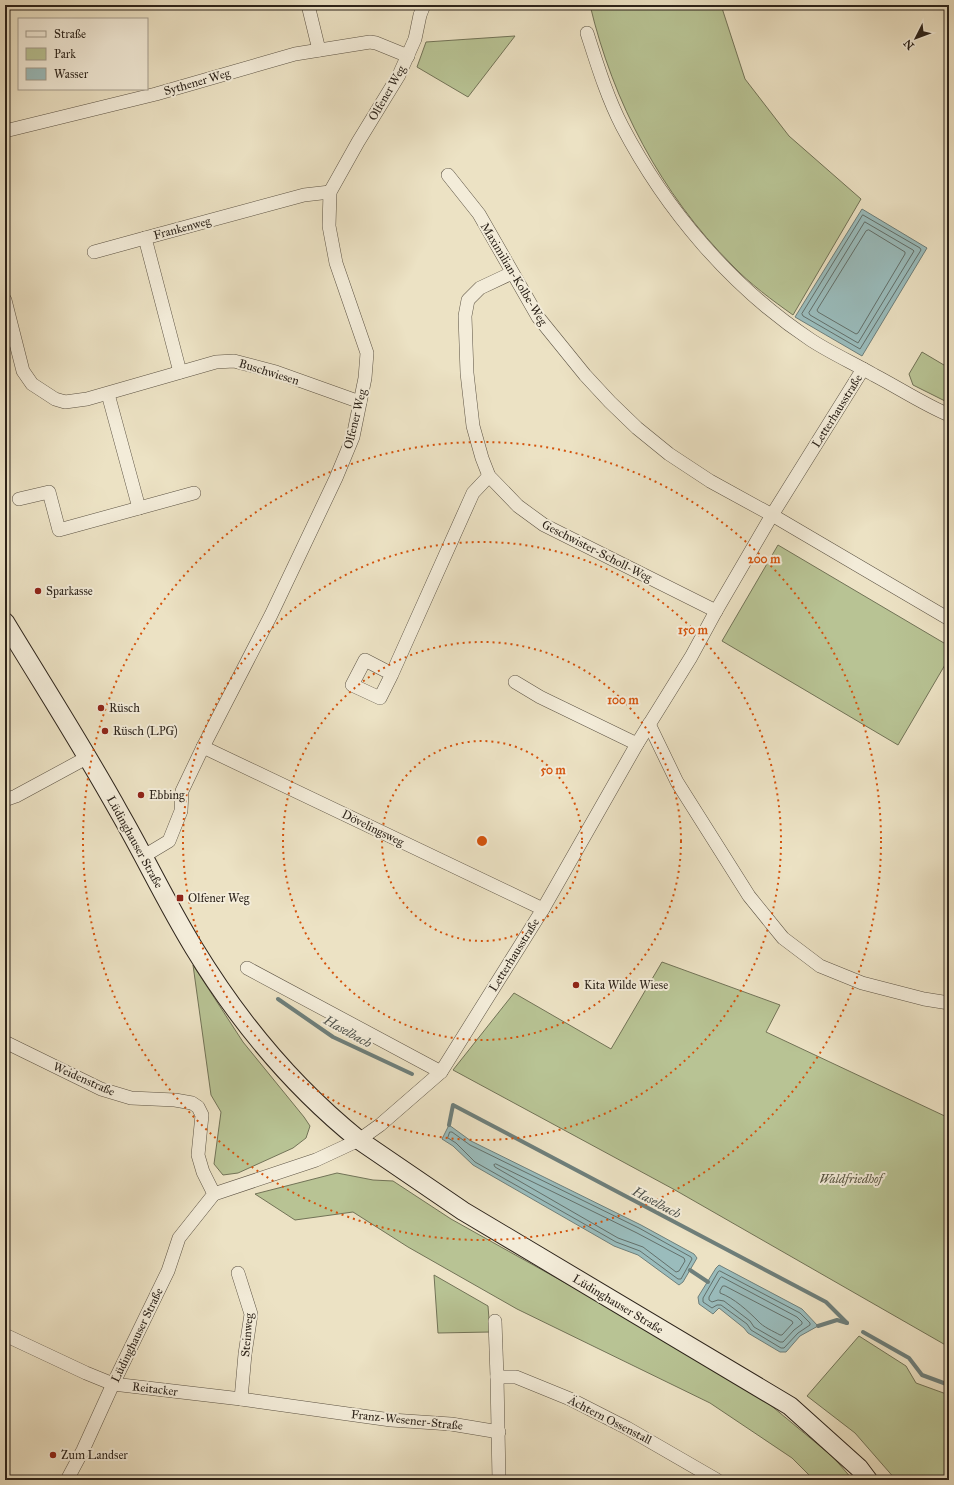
<svg xmlns="http://www.w3.org/2000/svg" width="954" height="1485" font-family="'IM FELL Great Primer',serif">
  <rect width="100%" height="100%" fill="#ece2c4"/>
  <filter id="stains"><feTurbulence type="fractalNoise" baseFrequency=".005" numOctaves="4"/><feColorMatrix values="0 0 0 0 .2 0 0 0 0 .09 0 0 0 0 .02 0 0 0 .5 -.17"/></filter>
  <radialGradient id="worn" r=".72"><stop offset=".6" stop-color="#630" stop-opacity="0"/><stop offset="1" stop-color="#630" stop-opacity=".3"/></radialGradient>
  <g fill="#b8c394" stroke="#727357">
    <path d="M590,5h131l24,74 44,57 72,63 -68,116c-21,-15 -43,-31 -61,-50 -71,-71 -119,-163 -142,-260z"/>
    <path d="M515,36l-47,61 -51,-30 9,-25z"/>
    <path d="M922,352l27,16v35l-36,-18 -4,-11z"/>
    <path d="M778,545l171,101v12l-51,87 -176,-104z"/>
    <path d="M662,962l118,43 -14,27 183,86v229l-274,-157 -222,-120 61,-77 97,56z"/>
    <path d="M193,965l50,77 61,75 6,9 -4,12 -13,10 -55,25 -15,2 -9,-11 7,-52 -10,-17z"/>
    <path d="M337,1173l36,7 20,1 58,38 270,151 47,33 65,54 20,23h-39l-22,-22 -82,-55 -193,-94 -109,-62 -55,-35 -58,8 -40,-26z"/>
    <path d="M434,1275l54,31 2,26 -52,1z"/>
    <path d="M859,1336l47,30 10,17 33,12v85h-53l-41,-47 -48,-37z"/>
  </g>
  <g fill="#9abcbc" stroke="#6e7f7b">
    <path d="M862,209l65,39 -65,108 -67,-39z"/>
    <path d="M449,1125l22,16 170,84 53,29 3,4 -14,24 -4,3 -41,-30 -24,-9 -141,-81 -20,-19 -11,-7z"/>
    <path d="M719,1265l83,44 16,17 -18,10 -14,16h-6l-32,-19 -4,-5 -25,-20 -6,6 -14,-10 -1,-7 18,-29z"/>
  </g>
  <g fill="none" stroke-linecap="round" stroke-linejoin="round">
    <g stroke="#63706b" stroke-width="1">
      <path d="M863,215l57,33 1,2 -61,99 -57,-33 -1,-2z"/>
      <path d="M865,222l48,28 1,1 -56,92 -48,-28 -1,-2z"/>
      <path d="M869,230l36,22v2l-47,79 -2,1 -38,-22 -1,-2 49,-79z"/>
      <path d="M450,1132h2l18,13 169,83 52,29 1,2 -11,20h-3l-38,-28 -24,-9 -141,-80 -19,-19 -8,-5z"/>
      <path d="M496,1164l141,69 47,25 1,3 -6,10 -3,1 -33,-25 -25,-9 -123,-71 -1,-2z"/>
      <path d="M720,1271l80,42 10,10v2l-12,8 -14,15h-3l-30,-18 -4,-6 -26,-19h-4l-5,3 -9,-6v-4l15,-26z"/>
      <path d="M722,1277l75,40 5,5v2l-8,6 -11,12h-3l-26,-15 -4,-6 -26,-20 -6,-1 -6,2 -3,-2v-3l11,-19z"/>
      <path d="M723,1286h2l67,35 1,2 -11,12h-2c-7,-4 -17,-8 -22,-14 -10,-10 -24,-23 -38,-28v-2z"/>
    </g>
    <g stroke="#6e7f7b" stroke-width="4">
      <path d="M278,999l55,38 79,37"/>
      <path d="M449,1125l4,-20 373,197 21,21"/>
      <path d="M690,1270l18,12"/>
      <path d="M818,1326l19,-6 10,3"/>
      <path d="M863,1332l46,26 13,17 27,10"/>
    </g>
    <g stroke="#5c5344" stroke-width="14">
      <g id="street">
        <path d="M308,5l11,45"/>
        <path d="M587,33c10,31 20,64 35,93 44,84 109,161 189,214 20,13 42,23 63,35 25,13 49,29 75,40"/>
        <path d="M5,131l151,-37 139,-40 75,-12 6,1 32,13"/>
        <path d="M448,175l31,39 59,103 47,58 25,27 27,26 32,26 41,27 62,34 177,104"/>
        <path d="M94,252l51,-14"/>
        <path d="M512,273l-32,15 -12,12 -3,16 2,57 6,53 9,32 7,18 29,30 26,19 172,86"/>
        <path d="M5,300l18,71 9,13 23,15 10,3 22,-3 129,-37 18,-1 42,11 84,30"/>
        <path d="M180,372l-35,-134 159,-43 26,-3"/>
        <path d="M108,394l31,114"/>
        <path d="M19,499l30,-7 10,38 135,-37"/>
        <path d="M392,674l-27,-14 -13,25 28,13 12,-24 81,-181 16,-17"/>
        <path d="M515,682l25,15 97,47"/>
        <path d="M649,724l28,58 72,114 34,42 37,28 42,17 62,16 25,4"/>
        <path d="M203,747l340,162"/>
        <path d="M5,800l11,-4 72,-39"/>
        <path d="M144,856l25,-15 12,-30 1,-20 21,-44 68,-132 65,-137 17,-41 12,-59 2,-25 -31,-90 -7,-37 1,-34 28,-50 41,-67 16,-36 5,-24 4,-10"/>
        <path d="M247,968l194,104"/>
        <path d="M5,1042l96,47 30,9 44,2 17,3 6,4 4,8 -4,40 5,17 11,22 -35,44 -11,33 -55,113 -30,66 -16,30"/>
        <path d="M214,1194l102,-34 43,-20 21,-15 61,-53 102,-163 94,-165 54,-87 25,-46 56,-96 91,-146"/>
        <path d="M238,1273l13,41 -6,40 -4,45"/>
        <path d="M495,1321l2,56"/>
        <path d="M5,1335l81,38 27,11 128,15 150,21 60,4 48,8"/>
        <path d="M499,1480l-2,-103h19l54,22 57,29 90,52"/>
      </g>
    </g>
    <g stroke="#2c231a" stroke-width="20">
      <path id="secondary" d="M5,622c38,63 78,125 114,190 26,45 48,92 75,136 45,74 98,138 165,192l104,71 327,195 69,62 9,12"/>
    </g>
    <use href="#street" stroke="#f3ecd9" stroke-width="13"/>
    <use href="#secondary" stroke="#f3ecd9" stroke-width="18"/>
  </g>
  <g fill="none" stroke="#d5540d" stroke-width="2" stroke-dasharray="2 4">
    <circle cx="482" cy="841" r="100"/>
    <circle cx="482" cy="841" r="199"/>
    <circle cx="482" cy="841" r="299"/>
    <circle cx="482" cy="841" r="399"/>
  </g>
  <g fill="#8f2418" stroke="#f3ecd9" stroke-width="1.5">
    <circle cx="38" cy="591" r="4"/>
    <circle cx="101" cy="708" r="4"/>
    <circle cx="105" cy="731" r="4"/>
    <circle cx="141" cy="795" r="4"/>
    <rect x="176" y="894" width="8" height="8" rx="2"/>
    <circle cx="576" cy="985" r="4"/>
    <circle cx="53" cy="1455" r="4"/>
  </g>
  <g text-anchor="middle" stroke-width="4" stroke-linejoin="round" paint-order="stroke">
    <g font-size="12" fill="#2c231a" stroke="#f3ecd9">
      <text transform="translate(197 82) rotate(-16)" y="4">Sythener Weg</text>
      <text transform="translate(387 93) rotate(-60)" y="4">Olfener Weg</text>
      <text transform="translate(182 228) rotate(-15)" y="4">Frankenweg</text>
      <text transform="translate(514 274) rotate(59)" y="4">Maximilian-Kolbe-Weg</text>
      <text transform="translate(269 372) rotate(17)" y="4">Buschwiesen</text>
      <text transform="translate(837 411) rotate(-58)" y="4">Letterhausstraße</text>
      <text transform="translate(355 419) rotate(-76)" y="4">Olfener Weg</text>
      <text transform="translate(597 551) rotate(27)" y="4">Geschwister-Scholl-Weg</text>
      <text transform="translate(373 828) rotate(26)" y="4">Dövelingsweg</text>
      <text transform="translate(135 842) rotate(61)" y="4">Lüdinghauser Straße</text>
      <text transform="translate(514 955) rotate(-58)" y="4">Letterhausstraße</text>
      <text transform="translate(84 1079) rotate(24)" y="4">Weidenstraße</text>
      <text transform="translate(618 1304) rotate(31)" y="4">Lüdinghauser Straße</text>
      <text transform="translate(137 1335) rotate(-64)" y="4">Lüdinghauser Straße</text>
      <text transform="translate(247 1335) rotate(-85)" y="4">Steinweg</text>
      <text transform="translate(155 1389) rotate(7)" y="4">Reitacker</text>
      <text transform="translate(407 1420) rotate(6)" y="4">Franz-Wesener-Straße</text>
      <text transform="translate(610 1420) rotate(27)" y="4">Ächtern Ossenstall</text>
    </g>
    <g font-size="12" fill="#2c231a" stroke="#f3ecd9" text-anchor="start">
      <text x="46" y="595">Sparkasse</text>
      <text x="109" y="712">Rüsch</text>
      <text x="113" y="735">Rüsch (LPG)</text>
      <text x="149" y="799">Ebbing</text>
      <text x="188" y="902">Olfener Weg</text>
      <text x="584" y="989">Kita Wilde Wiese</text>
      <text x="61" y="1459">Zum Landser</text>
    </g>
    <g font-size="12" font-style="italic" fill="#56533f" stroke="#f3ecd9">
      <text x="851" y="1183">Waldfriedhof</text>
    </g>
    <g font-size="13" font-style="italic" fill="#4d514b" stroke="#f3ecd9">
      <text transform="translate(348 1031) rotate(29)" y="5">Haselbach</text>
      <text transform="translate(657 1202) rotate(28)" y="5">Haselbach</text>
    </g>
  </g>
  <circle cx="482" cy="841" r="6" fill="#d5540d" stroke="#f3ecd9" stroke-width="2"/>
  <g font-size="12" text-anchor="middle" font-weight="bold" fill="#d5540d" stroke="#f3ecd9" stroke-width="4" stroke-linejoin="round" paint-order="stroke">
    <text x="764" y="563">200 m</text>
    <text x="693" y="634">150 m</text>
    <text x="623" y="704">100 m</text>
    <text x="553" y="774">50 m</text>
  </g>
  <rect width="954" height="1485" fill="none" stroke="#ece2c4" stroke-width="20"/>
  <rect x="6" y="6" width="942" height="1473" fill="none" stroke="#2c231a" stroke-width="2"/>
  <rect x="10" y="10" width="934" height="1465" fill="none" stroke="#2c231a"/>
  <rect x="18" y="18" width="130" height="72" fill="#f3ecd9" stroke="#a39c8d"/>
  <rect x="26" y="31" width="20" height="6" fill="#f3ecd9" stroke="#a39c8d"/>
  <text x="54" y="38" font-size="12" fill="#2c231a">Straße</text>
  <rect x="26" y="48" width="20" height="12" fill="#b8c394" stroke="#a39c8d"/>
  <text x="54" y="58" font-size="12" fill="#2c231a">Park</text>
  <rect x="26" y="68" width="20" height="12" fill="#9abcbc" stroke="#a39c8d"/>
  <text x="54" y="78" font-size="12" fill="#2c231a">Wasser</text>
  <g transform="translate(916 38) rotate(228)" stroke="#f3ecd9" stroke-width="3" paint-order="stroke">
  <path d="M0-3L7 15L0 10L-7 15Z" fill="#2c231a"/>
  <text y="-6" font-size="11" font-weight="bold" text-anchor="middle" fill="#2c231a">N</text>
  </g>
  <rect width="100%" height="100%" filter="url(#stains)"/>
  <rect width="100%" height="100%" fill="url(#worn)"/>
</svg>
